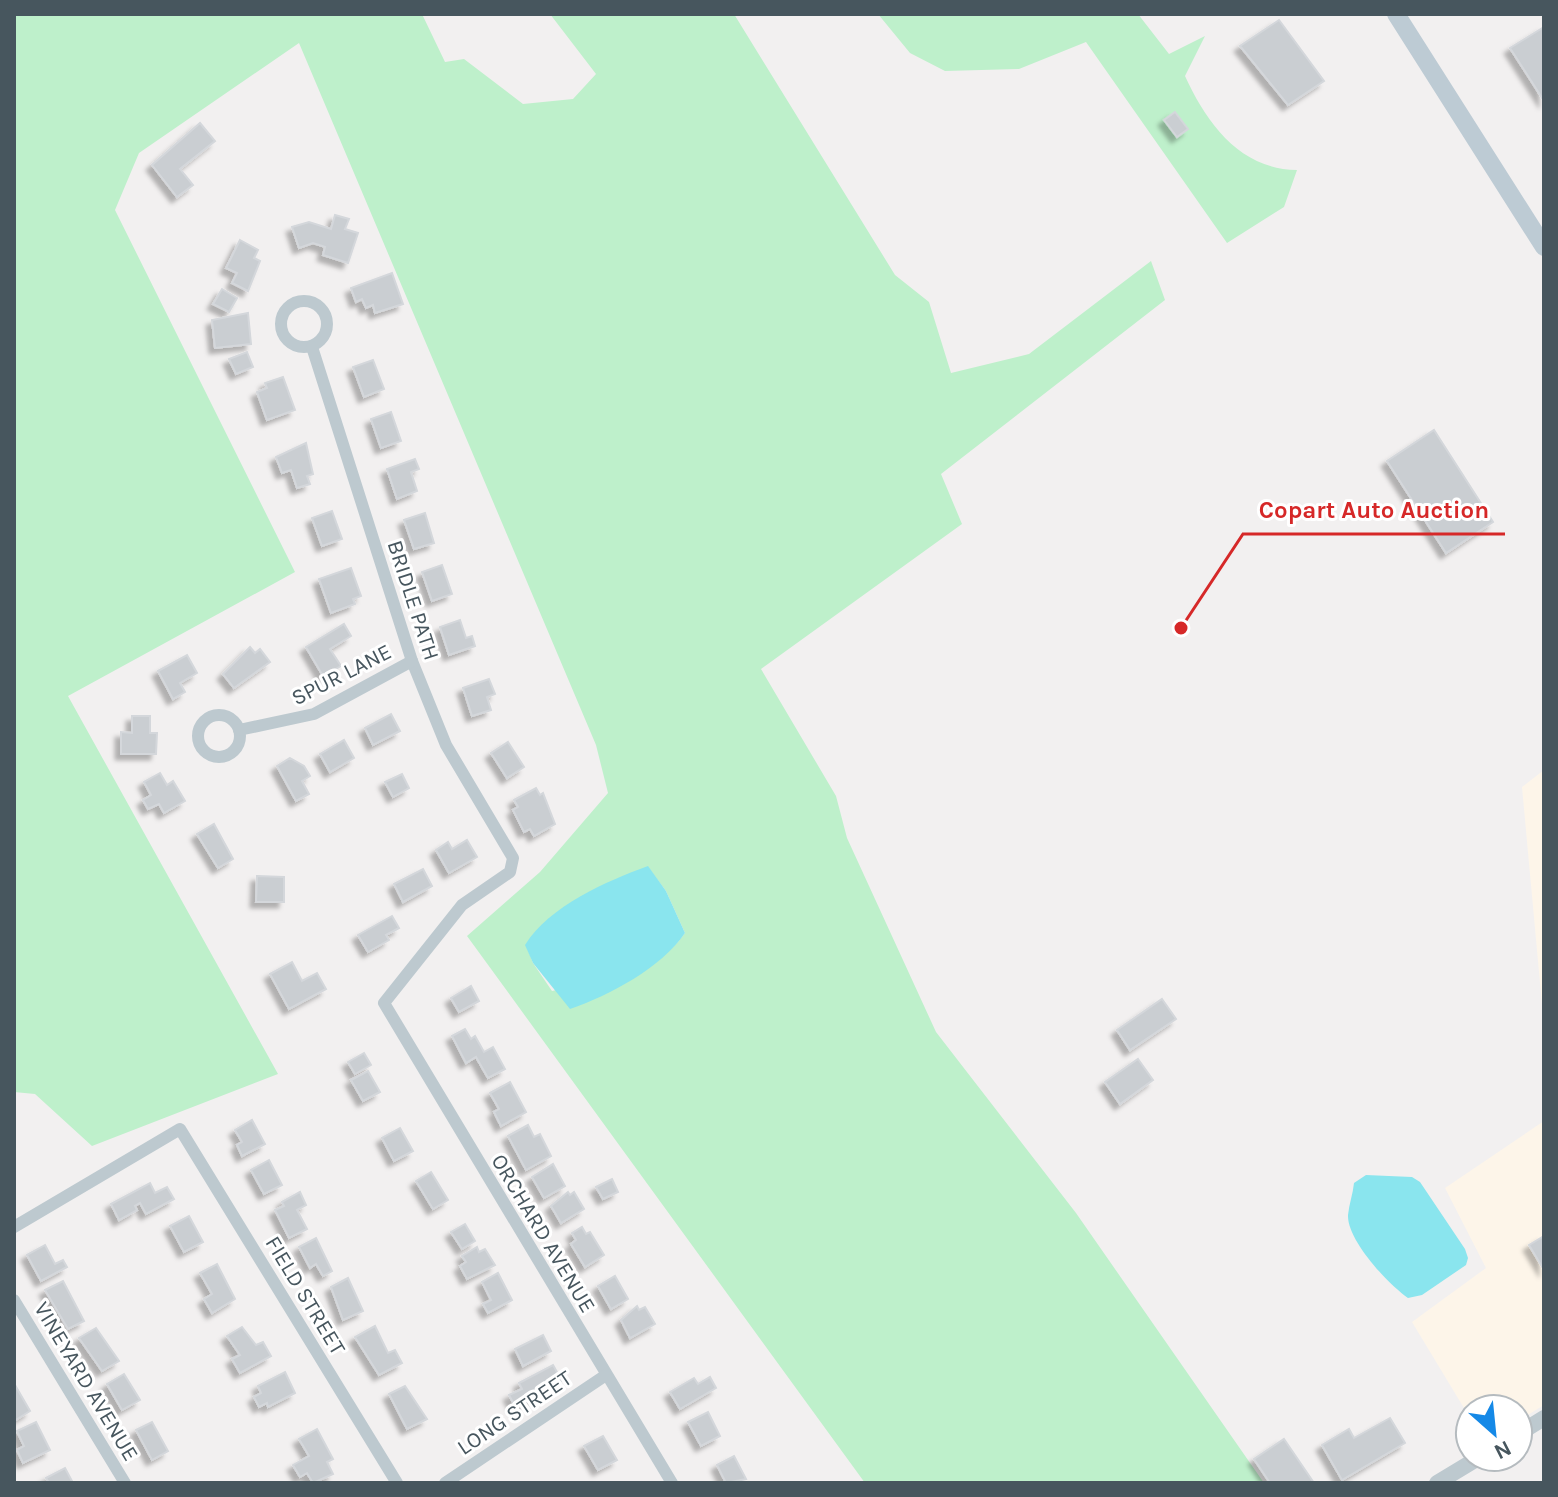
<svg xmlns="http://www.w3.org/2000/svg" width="1558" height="1497" font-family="Karla,sans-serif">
  <defs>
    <filter id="shadow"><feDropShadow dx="-5.5" dy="5.5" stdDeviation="2" flood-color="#0004"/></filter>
  </defs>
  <rect width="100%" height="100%" fill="#f2f0f0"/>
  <g fill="#fdf5e9">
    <path d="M1544,770v256l-22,-239z"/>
    <path d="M1544,1121v284l-26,16v-12h-48v9l-58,-96 74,-54 -41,-80z"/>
  </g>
  <g fill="#bef0cb" fill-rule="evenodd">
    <path d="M14,14h408l23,48 19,-3 59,45 50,-5 23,-25 -46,-60h184l161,261 34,27 22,71 78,-19 122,-93 14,39 -224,174 21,50 -201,145 75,127 11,42 89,194 140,181 188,270h-399l-398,-547 73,-64 68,-79 -12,-48 -297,-702 -160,110 -24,57 180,362 -227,124 210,378 -186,72 -57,-52 -21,-2zM648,867l18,24 19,42c-31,44 -84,47 -133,58l-19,-28 -7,-18z"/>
    <path d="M878,14h260l31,40 36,-18 -20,40c22,48 55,93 112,94l-13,37 -57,36 -141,-201 -67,27 -74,2 -35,-18z"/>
  </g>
  <g fill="#8ae5ee">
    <path d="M648,866l18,25 19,42c-24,35 -75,62 -115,76l-37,-46 -8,-18c24,-39 82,-64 123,-79z"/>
    <path d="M1366,1175l46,2 8,5 45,67 3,9 -2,7 -44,30 -14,3c-20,-14 -61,-58 -60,-83 1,-11 5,-21 6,-32z"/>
  </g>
  <g fill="#caced2" stroke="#d4d7db" stroke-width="2" filter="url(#shadow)">
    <path d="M1279,20l45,61 -36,24 -48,-59z"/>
    <path d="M1544,27v74l-34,-53z"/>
    <path d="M1175,112l13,17 -11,8 -13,-17z"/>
    <path d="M200,123l15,18 -35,28 13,16 -16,12 -25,-32z"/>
    <path d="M335,215l14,4 -4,10 13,4 -10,30 -25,-8 2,-8 -12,-4 -14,5 -7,-21 17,-5 22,7z"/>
    <path d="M240,240l18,10 -4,8 6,3 -12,30 -16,-8 5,-10 -11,-5z"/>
    <path d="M392,273l11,31 -28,9 -2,-8 -7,3 -4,-9 -6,3 -5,-14z"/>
    <path d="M222,289l15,9 -8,14 -16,-8z"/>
    <path d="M248,313l3,31 -36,4 -3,-28z"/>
    <path d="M247,352l6,15 -17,7 -7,-15z"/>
    <path d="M373,360l11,29 -20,8 -11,-30z"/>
    <path d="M283,377l12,33 -28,10 -10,-28 10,-4 -2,-5z"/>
    <path d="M391,412l10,29 -20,7 -10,-29z"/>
    <path d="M1434,430l59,92 -47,31 -59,-92z"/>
    <path d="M306,443l7,31 -6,2 3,8 -13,4 -6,-18 -9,3 -6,-16z"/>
    <path d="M415,459l4,10 -8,3 6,19 -20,8 -10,-30z"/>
    <path d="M332,511l10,28 -20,7 -10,-28z"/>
    <path d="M425,513l9,30 -20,6 -10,-29z"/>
    <path d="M442,565l10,29 -20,7 -10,-29z"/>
    <path d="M351,568l10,28 -8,3 2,5 -24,9 -12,-34z"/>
    <path d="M460,620l6,18 6,-2 3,10 -26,9 -9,-28z"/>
    <path d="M344,624l7,12 -21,13 11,17 -18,10 -17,-29z"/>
    <path d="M250,647l5,6 5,-4 10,13 -36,26 -11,-14z"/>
    <path d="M187,655l10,18 -17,10 5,9 -12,7 -15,-28z"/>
    <path d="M489,679l6,15 -8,3 4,13 -19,6 -9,-28z"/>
    <path d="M391,714l9,17 -27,14 -8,-17z"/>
    <path d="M132,716h18v17h7l-1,21h-35v-22l11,1z"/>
    <path d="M344,740l10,18 -24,14 -10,-18z"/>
    <path d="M508,742l16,25 -17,11 -16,-25z"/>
    <path d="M290,758l14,8 6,10 -8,5 7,13 -13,7 -19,-35z"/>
    <path d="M160,773l7,12 6,-4 12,20 -21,12 -5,-9 -11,5 -5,-9 8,-5 -7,-13z"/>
    <path d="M402,774l7,14 -16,9 -8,-15z"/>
    <path d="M536,788l4,7 3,-2 12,31 -21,12 -4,-7 -6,3 -11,-22 5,-3 -4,-7z"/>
    <path d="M214,824l19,35 -15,9 -21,-34z"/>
    <path d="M467,840l10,17 -28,16 -13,-23 12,-8 4,7z"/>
    <path d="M423,869l9,17 -29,16 -9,-18z"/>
    <path d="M257,876l27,1v25h-28z"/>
    <path d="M392,916l7,12 -13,7 3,5 -21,12 -10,-17z"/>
    <path d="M292,962l10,19 15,-8 9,16 -37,20 -19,-35z"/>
    <path d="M471,986l8,15 -20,11 -8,-14z"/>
    <path d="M1162,999l14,20 -46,31 -13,-20z"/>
    <path d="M465,1029l6,10 4,-3 9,16 9,-5 12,22 -17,9 -12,-21 -10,6 -14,-27z"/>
    <path d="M364,1053l7,12 -16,9 -7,-12z"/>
    <path d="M1138,1059l15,21 -33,24 -15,-22z"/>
    <path d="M368,1071l12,21 -17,9 -12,-21z"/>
    <path d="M510,1082l16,30 -25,14 -7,-14 5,-3 -9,-16z"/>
    <path d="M252,1120l13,24 -23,12 -5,-11 5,-3 -7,-12z"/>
    <path d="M528,1125l6,12 6,-3 11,22 -25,14 -18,-34z"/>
    <path d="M400,1128l13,23 -19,10 -12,-23z"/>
    <path d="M269,1160l13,25 -18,9 -13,-24z"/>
    <path d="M553,1164l12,22 -21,12 -12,-21z"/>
    <path d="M431,1172l17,28 -15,9 -17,-28z"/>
    <path d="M612,1179l6,13 -15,7 -7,-12z"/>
    <path d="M150,1183l5,10 12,-6 7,12 -28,15 -6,-11 -5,3 2,4 -18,10 -8,-16z"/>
    <path d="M300,1192l6,13 -9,5 10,19 -18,9 -14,-28 9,-4 -2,-4z"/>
    <path d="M568,1192l2,3 4,-3 10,17 -23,14 -10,-17z"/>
    <path d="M189,1216l14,26 -19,10 -14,-26z"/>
    <path d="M465,1224l10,17 -13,8 -11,-17z"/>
    <path d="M582,1227l4,7 4,-2 14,23 -19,12 -14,-23 5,-4 -4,-7z"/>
    <path d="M1544,1236v34l-15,-25z"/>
    <path d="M316,1238l16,33 -9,5 -7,-12 -6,4 -11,-21z"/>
    <path d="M45,1245l10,19 8,-4 4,7 -26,14 -14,-26z"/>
    <path d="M477,1247l2,5 6,-3 10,16 -28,14 -7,-13 6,-4 -4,-6z"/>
    <path d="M217,1264l18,35 -23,14 -8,-14 8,-5 -12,-21z"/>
    <path d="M498,1273l14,27 -24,13 -5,-9 8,-4 -9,-18z"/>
    <path d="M615,1276l13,23 -17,10 -13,-23z"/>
    <path d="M348,1278l15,33 -20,9 -12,-33z"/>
    <path d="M63,1281l21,40 -16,8 -23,-39z"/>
    <path d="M637,1306l2,4 6,-3 10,17 -25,14 -9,-18z"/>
    <path d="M375,1326l13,27 7,-3 7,13 -23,12 -24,-38z"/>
    <path d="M242,1327l14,18 7,-3 8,14 -31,17 -8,-14 8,-4 -13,-19z"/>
    <path d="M96,1328l23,33 -17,10 -23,-33z"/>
    <path d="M543,1335l8,16 -28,15 -8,-17z"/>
    <path d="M553,1365l9,16 -46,27 -7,-13 13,-6 -3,-6z"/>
    <path d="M285,1372l10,21 -27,14 -1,-4 -8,4 -5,-10 7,-4 -3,-7z"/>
    <path d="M124,1374l16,26 -18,10 -15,-26z"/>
    <path d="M710,1377l6,11 -36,21 -10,-17 24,-14 4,6z"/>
    <path d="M15,1385l15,26 -16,10v-35z"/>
    <path d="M405,1386l22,33 -20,10 -18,-35z"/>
    <path d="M708,1412l12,24 -19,10 -13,-24z"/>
    <path d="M1390,1418l15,25 -63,37 -20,-35 27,-16 5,9z"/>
    <path d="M36,1422l14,28 -27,13 -6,-13 7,-4 -7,-15z"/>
    <path d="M152,1422l16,29 -16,9 -16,-30z"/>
    <path d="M317,1429l16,30 -6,3 6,12 -20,9 -6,-10 -7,4 -7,-12 16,-9 -10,-17z"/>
    <path d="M603,1436l14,24 -19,10 -14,-24z"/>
    <path d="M1284,1439l30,44h-44l-16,-24z"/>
    <path d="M734,1456l12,23 -20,4 -9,-18z"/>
    <path d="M65,1468l8,15h-24l-3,-5z"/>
  </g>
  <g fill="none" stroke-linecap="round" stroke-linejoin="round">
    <g stroke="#bdc9cf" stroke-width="12">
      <circle cx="304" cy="324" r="23"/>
      <path d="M312,347l100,314 34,84 67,113 -3,14 -48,33 -78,98 288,480"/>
      <circle cx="219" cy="736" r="21"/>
      <path d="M239,730l75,-16 98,-53"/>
      <path d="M14,1227l166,-98 217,354"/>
      <path d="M14,1300l111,183"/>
      <path d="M445,1483l161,-108"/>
    </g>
    <g stroke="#bdc9cf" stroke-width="16">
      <path d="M1518,1434l26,-16"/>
      <path d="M1437,1483l43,-26"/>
    </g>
    <path stroke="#bdcbd4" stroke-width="18" d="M1396,14l148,233"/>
  </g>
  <g text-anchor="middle" stroke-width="6" stroke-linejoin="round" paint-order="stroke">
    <g font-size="22" fill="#47565e" stroke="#fff">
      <text transform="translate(414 600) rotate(72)" y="8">BRIDLE PATH</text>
      <text transform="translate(341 674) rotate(-27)" y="8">SPUR LANE</text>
      <text transform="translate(544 1233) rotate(59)" y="8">ORCHARD AVENUE</text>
      <text transform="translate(306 1295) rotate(59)" y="8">FIELD STREET</text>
      <text transform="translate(87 1381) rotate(59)" y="8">VINEYARD AVENUE</text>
      <text transform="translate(514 1412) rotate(-34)" y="8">LONG STREET</text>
    </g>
  </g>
  <path fill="none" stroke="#d62828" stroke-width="3" d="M1181 628L1243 534H1505"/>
  <circle fill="#d62828" stroke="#fff" stroke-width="3" cx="1181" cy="628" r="8"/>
  <g font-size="24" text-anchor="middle" font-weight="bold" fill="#d62828" stroke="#fff" stroke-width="6" stroke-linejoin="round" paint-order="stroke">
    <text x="1374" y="518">Copart Auto Auction</text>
  </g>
  <rect width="1558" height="1497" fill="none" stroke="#47565e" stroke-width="32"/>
  <g transform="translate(1494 1433) rotate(153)"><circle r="38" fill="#ffffff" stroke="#b5bbbf" stroke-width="2"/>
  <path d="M0-6L14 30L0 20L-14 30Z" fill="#1589e7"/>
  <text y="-12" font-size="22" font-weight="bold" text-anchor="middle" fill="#47565e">N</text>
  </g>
</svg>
